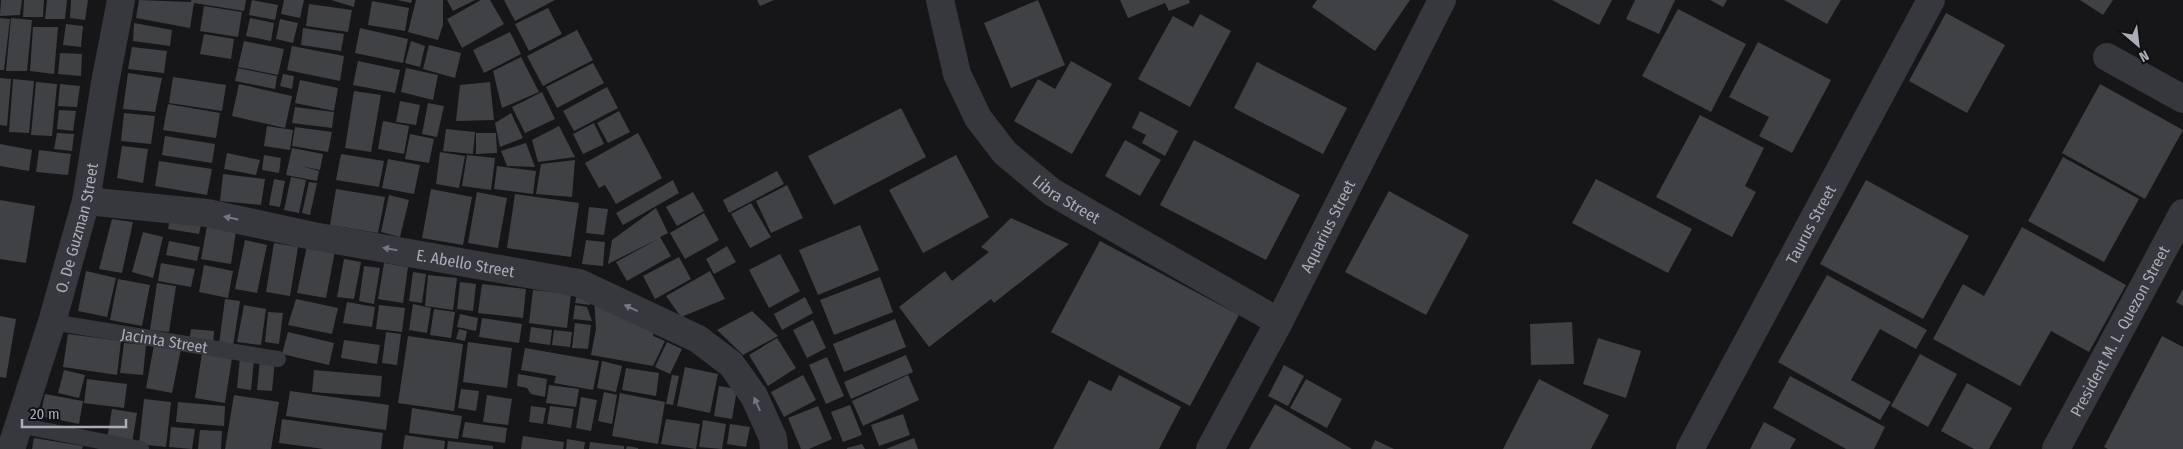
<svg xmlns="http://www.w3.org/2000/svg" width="2183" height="449" font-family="'Fira Sans Condensed',sans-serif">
  <rect width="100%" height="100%" fill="#161618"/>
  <g fill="#404145">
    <path d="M1,0h21l-2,15 -20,1z"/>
    <path d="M24,0h20l-1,17h-20z"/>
    <path d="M47,0h20l-2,19h-20z"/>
    <path d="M71,0h17l-3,20 -15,-2z"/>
    <path d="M139,0l52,2v-2h55l-2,11 -50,-8 -4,25 -54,-10z"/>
    <path d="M252,0l26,5 -3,15 -26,-5z"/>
    <path d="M284,0h20l-4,18 -19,-4z"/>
    <path d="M331,0h24l-1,7z"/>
    <path d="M397,0h15l-1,3z"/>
    <path d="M416,0h27v25l-5,15 -30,-8z"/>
    <path d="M447,0h28l-22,11z"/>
    <path d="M481,0h9l14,24 -42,24 -15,-29z"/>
    <path d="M504,0h51l-40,21z"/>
    <path d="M757,0h17l-14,6z"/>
    <path d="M1038,0l27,65 -54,23 -27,-65z"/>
    <path d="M1120,0h69l1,3 -21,8 -4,-8 -37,15z"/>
    <path d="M1317,0h93l-35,51 -63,-44z"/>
    <path d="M1552,0h60l-13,25z"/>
    <path d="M1635,0h40l-16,34 -33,-15z"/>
    <path d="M1710,0h17l-4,7z"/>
    <path d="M1784,0h57l-14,24z"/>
    <path d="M2080,0h33l-10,15z"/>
    <path d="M372,1l37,7 -4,23 -37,-6z"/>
    <path d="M309,4l43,6 -4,22 -42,-6z"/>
    <path d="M204,6l38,6 -4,25 -38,-6z"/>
    <path d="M548,8l14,26 -33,17 -14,-27z"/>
    <path d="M1678,9l68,35 -35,68 -69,-36z"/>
    <path d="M1946,13l59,32 -38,68 -58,-32z"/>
    <path d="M1200,14l31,17 -41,76 -52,-28 35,-63 20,11z"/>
    <path d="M0,18l10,1 -6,51h-4z"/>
    <path d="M11,18l21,2 -5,51h-21z"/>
    <path d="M250,18l24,5 -3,18 -25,-5z"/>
    <path d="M280,19l18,4 -5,20 -17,-4z"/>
    <path d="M134,23l38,7 -2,16 -37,-5z"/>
    <path d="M66,24l17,2 -2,21 -18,-2z"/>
    <path d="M33,27h25l-4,47 -24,-3z"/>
    <path d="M303,28l41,6 -3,17 -40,-6z"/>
    <path d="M360,28l48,11 -5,24 -48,-10z"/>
    <path d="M577,30l16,30 -50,26 -16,-30z"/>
    <path d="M510,32l11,22 -37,19 -11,-23z"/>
    <path d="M204,34l30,5 -3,20 -31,-5z"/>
    <path d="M244,41l40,8 -6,26 -40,-8z"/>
    <path d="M411,41l14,5 -5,21 -15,-4z"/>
    <path d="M1758,42l73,38 -39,73 -33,-17 10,-19 -40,-20z"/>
    <path d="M429,45l32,8 -6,25 -32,-9z"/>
    <path d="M292,46l52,10 -4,25 -53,-11z"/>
    <path d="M132,47l35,4 -3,22 -36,-4z"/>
    <path d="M60,53l22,1 -1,22 -23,-2z"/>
    <path d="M521,57l18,35 -37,16 -9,-37z"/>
    <path d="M358,61l42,9 -5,23 -42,-8z"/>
    <path d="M1071,61l41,23 -40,70 -58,-33 24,-42 17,10z"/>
    <path d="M1257,62l90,46 -24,46 -89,-46z"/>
    <path d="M593,63l11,20 -47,25 -11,-21z"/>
    <path d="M238,68l39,8 -2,13 -40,-8z"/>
    <path d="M406,68l32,7 -5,25 -32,-8z"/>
    <path d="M128,73l34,5 -7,34 -32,-3z"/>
    <path d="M283,74l11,2 -2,13 -12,-3z"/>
    <path d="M173,77l53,8 -4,26 -53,-8z"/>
    <path d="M0,78l11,1 -4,47 -7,-1z"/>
    <path d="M13,79l21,2 -5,52 -20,-1z"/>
    <path d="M300,80l38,8 -4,23 -39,-8z"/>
    <path d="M36,82l21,2 -5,52 -21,-1z"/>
    <path d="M490,82l4,38 -38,1 4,-36z"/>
    <path d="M60,84l20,2 -3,21 -19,-1z"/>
    <path d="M239,84l53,12 -7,32 -53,-12z"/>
    <path d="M2100,84l83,46 -38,69 -83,-46z"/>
    <path d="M607,87l11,21 -44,23 -11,-20z"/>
    <path d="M354,91l27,4 -10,57 -26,-4z"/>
    <path d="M542,92l13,27 -30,14 -13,-26z"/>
    <path d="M400,101l20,4 -4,20 -20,-3z"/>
    <path d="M428,103l16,3 -7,31 -15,-3z"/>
    <path d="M168,104l52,9 -4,25 -53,-8z"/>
    <path d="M295,107l39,5 -2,16 -40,-5z"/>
    <path d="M901,108l25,49 -92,48 -26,-49z"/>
    <path d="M59,110l17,1 -3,20 -16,-2z"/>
    <path d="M619,111l11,21 -22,11 -11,-20z"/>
    <path d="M1140,111l38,20 -13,25 -23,-13 4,-8 -14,-7z"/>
    <path d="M124,113l31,3 -4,28 -30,-3z"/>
    <path d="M511,113l12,25 -23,9 -5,-24z"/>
    <path d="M1700,115l64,33 -19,38 11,6 -24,45 -76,-40z"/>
    <path d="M383,121l26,5 -5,28 -26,-5z"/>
    <path d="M594,123l10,21 -21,10 -10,-20z"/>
    <path d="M267,126l26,4 -3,20 -26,-4z"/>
    <path d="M559,126l16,31 -37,5 -6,-22z"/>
    <path d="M295,127l37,5 -4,20 -36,-6z"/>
    <path d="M446,129l29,3 -2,22 -30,-3z"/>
    <path d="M57,133l17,1 -2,17 -18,-2z"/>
    <path d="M476,133h20l1,20 -21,1z"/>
    <path d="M638,133l24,45 -46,26 -11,-19 -6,3 -14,-25z"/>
    <path d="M410,134l24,5 -5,24 -24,-4z"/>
    <path d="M165,136l50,8 -3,19 -50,-8z"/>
    <path d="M1125,140l36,20 -21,36 -35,-20z"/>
    <path d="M1194,140l106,55 -34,65 -106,-55z"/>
    <path d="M526,143l9,24 -28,-1 -6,-15z"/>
    <path d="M0,144l32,6 -3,21 -29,-5z"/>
    <path d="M122,146l26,3 -5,34 -26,-5z"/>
    <path d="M292,148l31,6 -3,16 -19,-4 18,5 -2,10 -31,-6z"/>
    <path d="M39,150l32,4 -3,21 -32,-3z"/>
    <path d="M440,152l25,4 -6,32 -23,-4z"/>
    <path d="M227,153l33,7 -4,15 -32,-6z"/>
    <path d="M341,154l43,7 -5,26 -43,-7z"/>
    <path d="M264,155l17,3 -2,15 -17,-3z"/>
    <path d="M467,155l28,3 -4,32 -29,-4z"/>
    <path d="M956,155l33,62 -66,36 -34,-63z"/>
    <path d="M2063,157l76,42 -35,63 -76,-41z"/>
    <path d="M388,159l32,6 -6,29 -32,-6z"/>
    <path d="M575,160l-3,37 -36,-3 5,-30z"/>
    <path d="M159,161l53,8 -5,26 -52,-9z"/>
    <path d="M497,166l39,5 -3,23 -39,-5z"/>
    <path d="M777,171l7,13 -55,29 -6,-13z"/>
    <path d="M223,174l42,5 -4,26 -41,-4z"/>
    <path d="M291,177l15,3 -7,33 -15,-3z"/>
    <path d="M274,179l11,2 -5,26 -11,-2z"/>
    <path d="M1596,179l96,50 -24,44 -96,-50z"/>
    <path d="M673,180l6,13 -56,32 -7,-12z"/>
    <path d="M1866,180l103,56 -46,83 -103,-55z"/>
    <path d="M309,182l8,1 -7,32 -8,-2z"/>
    <path d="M787,185l16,33 -32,15 -15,-32z"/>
    <path d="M336,189l49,8 -7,36 -48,-8z"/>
    <path d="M431,189l41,8 -9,48 -41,-7z"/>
    <path d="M1389,191l80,44 -43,80 -81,-43z"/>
    <path d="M477,192l30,6 -9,50 -30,-5z"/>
    <path d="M693,192l11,19 -27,15 -11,-19z"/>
    <path d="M515,194l64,9 -8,54 -64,-9z"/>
    <path d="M389,195l20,5 -9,37 -19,-5z"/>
    <path d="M0,200l35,6 -9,57 -26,-4z"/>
    <path d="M751,203l20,34 -21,11 -19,-34z"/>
    <path d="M589,207l19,2 -4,26 -18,-2z"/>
    <path d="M656,208l12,25 -8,4 11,19 -44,25 -11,-19 42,-23 -50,25 4,-24z"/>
    <path d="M704,213l15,27 -34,19 -15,-26z"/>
    <path d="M171,214l31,6 -3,14 -31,-5z"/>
    <path d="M1011,218l58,26 -75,59 -3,-4 -62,48 -30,-40 46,-36 7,10 37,-29 -8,-5z"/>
    <path d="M112,219l21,3 -11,51 -23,-4z"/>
    <path d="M860,225l19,45 -61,25 -19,-45z"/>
    <path d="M207,226l29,5 -5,33 -30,-5z"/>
    <path d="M2022,227l104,58 -37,67 -38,-21 -31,55 -87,-47 30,-55 21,12z"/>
    <path d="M143,232l20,5 -10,41 -21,-6z"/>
    <path d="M245,240l22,5 -10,48 -22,-4z"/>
    <path d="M586,240l19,2 -2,24 -21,-2z"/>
    <path d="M169,241l31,6 -3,14 -31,-6z"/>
    <path d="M1100,241l139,74 -49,91 -139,-74z"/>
    <path d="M274,243l24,4 -8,49 -24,-4z"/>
    <path d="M307,246l28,5 -9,47 -29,-5z"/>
    <path d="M727,246l9,16 -22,12 -8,-15z"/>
    <path d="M780,254l20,37 -31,17 -20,-38z"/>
    <path d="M679,257l12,22 -36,20 -12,-23z"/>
    <path d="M344,259l17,3 -7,37 -17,-2z"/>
    <path d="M161,263l34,6 -4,18 -33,-6z"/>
    <path d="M384,263l24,4 -5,36 -25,-4z"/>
    <path d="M204,265l29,6 -5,27 -29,-6z"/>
    <path d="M364,266l16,2 -6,36 -15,-3z"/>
    <path d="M86,271l30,7 -9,39 -29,-6z"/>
    <path d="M710,271l15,28 -44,18 -15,-21z"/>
    <path d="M413,272l13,2 -4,29 -13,-2z"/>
    <path d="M428,275l29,3 -4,32 -28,-4z"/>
    <path d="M1827,275l100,55 -11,19 -36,-20 -29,51 40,22 -11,18 -102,-58z"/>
    <path d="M880,277l13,35 -59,23 -14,-35z"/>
    <path d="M118,279l32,6 -8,41 -32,-6z"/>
    <path d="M460,282l16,2 -3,27 -16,-2z"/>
    <path d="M157,283l19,3 -7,46 -19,-2z"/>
    <path d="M482,284l44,5 -3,29 -45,-5z"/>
    <path d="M2183,289v17l-7,-4z"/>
    <path d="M533,290l38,4 -4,34 -38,-5z"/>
    <path d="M577,294l14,2 -1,9 -15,-2z"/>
    <path d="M594,297l62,23 -3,16 12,5 -12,25 -62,-11 5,-26z"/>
    <path d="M805,297l8,16 -31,17 -8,-16z"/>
    <path d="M225,299l15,2 -7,45 -14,-2z"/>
    <path d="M296,299l42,9 -6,26 -44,-9z"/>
    <path d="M347,302l28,5 -3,20 -29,-4z"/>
    <path d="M413,304l18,4 -4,25 -18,-3z"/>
    <path d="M244,305l22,4 -5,36 -24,-3z"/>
    <path d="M379,305l26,3 -3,24 -26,-3z"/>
    <path d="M575,305l12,2 5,14 -19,-2z"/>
    <path d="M434,309l21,3 -4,26 -21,-3z"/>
    <path d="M752,311l26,25 -35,19 -26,-25z"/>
    <path d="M268,312l15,1 -4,31 -14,-2z"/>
    <path d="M460,314l18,4 -2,13 -19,-4z"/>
    <path d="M0,316l16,3 -10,59 -6,-1z"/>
    <path d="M482,318l40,6 -3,19 -40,-6z"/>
    <path d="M895,319l11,28 -62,25 -11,-28z"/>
    <path d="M813,320l13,28 -19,10 -14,-28z"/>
    <path d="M1572,322l2,42 -43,1 -1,-41z"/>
    <path d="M575,323l16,2 -3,24 -16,-1z"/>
    <path d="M531,327l21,3 -2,15 -21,-3z"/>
    <path d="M191,329l23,2 -1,15 -24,-3z"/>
    <path d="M459,329l8,2 -2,10 -9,-2z"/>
    <path d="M554,330l18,2 -2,15 -18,-2z"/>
    <path d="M288,332l46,11 -5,22 -47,-11z"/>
    <path d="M386,332l15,2 -4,31 -15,-2z"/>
    <path d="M68,334l53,7 -4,34 -54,-8z"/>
    <path d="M408,336l55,8 -9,67 -56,-8z"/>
    <path d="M2162,336l21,11v102h-75l-4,-2z"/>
    <path d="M777,338l19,30 -28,18 -19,-31z"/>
    <path d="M1598,338l43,13 -15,47 -43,-14z"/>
    <path d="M344,340l36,5 -3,19 -36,-6z"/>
    <path d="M468,342l44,6 -5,40 -44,-6z"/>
    <path d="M667,342l15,7 -12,25 -15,-7z"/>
    <path d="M124,343l22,2 -3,30 -23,-2z"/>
    <path d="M154,345l27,4 -9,44 -26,-5z"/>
    <path d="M525,348l74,13 -6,29 -39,-7 2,-7 -35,-6z"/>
    <path d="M202,353l30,5 -7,45 -30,-5z"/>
    <path d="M1920,354l37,20 -29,53 -37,-21z"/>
    <path d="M906,355l7,17 -62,27 -7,-17z"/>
    <path d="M240,357l14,2 -3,31 -14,-2z"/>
    <path d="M827,357l17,39 -18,8 -17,-39z"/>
    <path d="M260,359l15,1 -3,31 -15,-1z"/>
    <path d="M602,361l20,5 -6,26 -19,-4z"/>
    <path d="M1284,365l20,11 -16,30 -20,-10z"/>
    <path d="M685,367l33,7 -8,39 -33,-7z"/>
    <path d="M626,368l33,5 -3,23 -34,-6z"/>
    <path d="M64,370l21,5 -6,23 -21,-5z"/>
    <path d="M314,370l68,6 -2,21 -68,-5z"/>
    <path d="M518,374l29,5 -2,18 -14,-3 -4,-6 -10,-2z"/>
    <path d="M672,375l7,1 -6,29 -7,-1z"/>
    <path d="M803,375l13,25 -32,17 -13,-25z"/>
    <path d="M908,375l11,25 -56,26 -11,-25z"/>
    <path d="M1119,375l62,32 -22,42h-106l36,-69 22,11z"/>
    <path d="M1790,376l95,51 -11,22h-28l-73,-41z"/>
    <path d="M87,379l40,5 -3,24 -40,-5z"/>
    <path d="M1306,379l36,20 -15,29 -37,-20z"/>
    <path d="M1539,379l70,36 -18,34h-88z"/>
    <path d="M1967,383l45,25 -23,41h-15l-33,-18z"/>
    <path d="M549,385l30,4 -3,18 -30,-4z"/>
    <path d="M719,386l18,3 -5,30 -18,-3z"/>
    <path d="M461,389l18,2 -3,20 -18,-3z"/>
    <path d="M290,391l99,14 -3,25 -100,-14z"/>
    <path d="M604,392l13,3 -5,29 -14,-3z"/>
    <path d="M620,393l45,9 -7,42 -46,-8z"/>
    <path d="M45,394l38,7 -4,23 -39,-8z"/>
    <path d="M234,395l45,7 -8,47h-46z"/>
    <path d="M487,395l25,4 -4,26 -25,-3z"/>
    <path d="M581,397l16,3 -6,31 -15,-3z"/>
    <path d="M144,399l27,3 -5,45 -27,-3z"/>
    <path d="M178,402l47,4 -1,20 -48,-4z"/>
    <path d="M1275,404l77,45h-103z"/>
    <path d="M850,405l12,30 -19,7 -12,-30z"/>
    <path d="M531,406l15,2 -3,16 -14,-2z"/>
    <path d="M550,406l24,3 -3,19 -24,-4z"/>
    <path d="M818,406l14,33 -23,10h-8l-13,-31z"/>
    <path d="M412,408l50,8 -4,23 -49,-6z"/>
    <path d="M112,409l25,4 -5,30 -25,-4z"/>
    <path d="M903,414l7,21 -31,11 -8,-21z"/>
    <path d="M282,419l101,14 -2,16h-57l-45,-6z"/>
    <path d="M666,419l34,5 -4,25 -35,-5z"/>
    <path d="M703,420l23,4 -4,25 -23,-2z"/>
    <path d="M465,422l42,6 -2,15 -43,-6z"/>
    <path d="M1764,422l32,17 -6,10h-40z"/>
    <path d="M730,424l20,3 -4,20 -19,-3z"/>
    <path d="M171,427l24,2 -3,20 -23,-2z"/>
    <path d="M200,430l22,1 -1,18h-23z"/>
    <path d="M405,435l40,6 -1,8h-41z"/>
    <path d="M523,436l41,6 -1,7h-42z"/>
    <path d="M34,438l49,8 -1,3h-50z"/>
    <path d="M914,438l4,11h-32z"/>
    <path d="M567,439l18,3 -1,7h-18z"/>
    <path d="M1375,440l19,9h-23z"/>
    <path d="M448,441l45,5v3h-46z"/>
    <path d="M590,442l34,4v3h-35z"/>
    <path d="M862,444l3,5h-18v-1z"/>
    <path d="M627,446l11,2v1h-12z"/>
  </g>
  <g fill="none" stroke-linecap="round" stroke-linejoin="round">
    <g stroke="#37383d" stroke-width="16">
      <path id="s1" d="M52,322l226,37"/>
      <path d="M18,425l123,24"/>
    </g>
    <g stroke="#37383d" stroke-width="28">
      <path id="s2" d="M940,0l17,74 21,44 27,35 47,39 227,130"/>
      <path d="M2107,57l76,42"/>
      <path id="s3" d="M86,201l121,12 106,23 266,47 119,56 33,25 23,32 19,42 1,11"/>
      <path id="s4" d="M11,449l41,-127 34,-121 19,-118 16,-83"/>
      <path id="s5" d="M1210,449l69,-127 163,-322"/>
      <path id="s6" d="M1690,449l241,-449"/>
      <path id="s7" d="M2056,449l127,-236"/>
    </g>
  </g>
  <defs><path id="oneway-solid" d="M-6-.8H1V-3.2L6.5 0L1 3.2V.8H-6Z" transform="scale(1.25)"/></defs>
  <g fill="#757881">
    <use href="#oneway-solid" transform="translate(231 218) rotate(-168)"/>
    <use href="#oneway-solid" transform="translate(390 249) rotate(-170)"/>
    <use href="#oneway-solid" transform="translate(631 308) rotate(-155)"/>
    <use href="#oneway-solid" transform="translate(757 404) rotate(-114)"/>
  </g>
  <g text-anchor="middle" stroke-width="5" stroke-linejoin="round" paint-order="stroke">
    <g font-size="16" fill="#a8adb8" stroke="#111113">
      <text dy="6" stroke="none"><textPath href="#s2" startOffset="246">Libra Street</textPath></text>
      <text dy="6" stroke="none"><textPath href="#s6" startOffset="255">Taurus Street</textPath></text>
      <text dy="6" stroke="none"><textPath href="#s5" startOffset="252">Aquarius Street</textPath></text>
      <text dy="6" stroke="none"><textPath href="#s4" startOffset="231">O. De Guzman Street</textPath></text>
      <text dy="6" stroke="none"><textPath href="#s3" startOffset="385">E. Abello Street</textPath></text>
      <text dy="6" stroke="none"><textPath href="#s7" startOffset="134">President M. L. Quezon Street</textPath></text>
      <text dy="6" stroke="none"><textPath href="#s1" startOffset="114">Jacinta Street</textPath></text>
    </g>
  </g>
  <g transform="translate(2138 45) rotate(152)" stroke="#111113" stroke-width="4" paint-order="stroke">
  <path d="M0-4L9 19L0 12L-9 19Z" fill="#a8adb8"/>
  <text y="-8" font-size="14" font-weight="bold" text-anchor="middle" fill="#a8adb8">N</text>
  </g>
  <path d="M22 419v8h104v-8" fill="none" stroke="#a8adb8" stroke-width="2.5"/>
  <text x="30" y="419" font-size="15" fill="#a8adb8" stroke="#111113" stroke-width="4" paint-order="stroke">20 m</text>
</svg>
